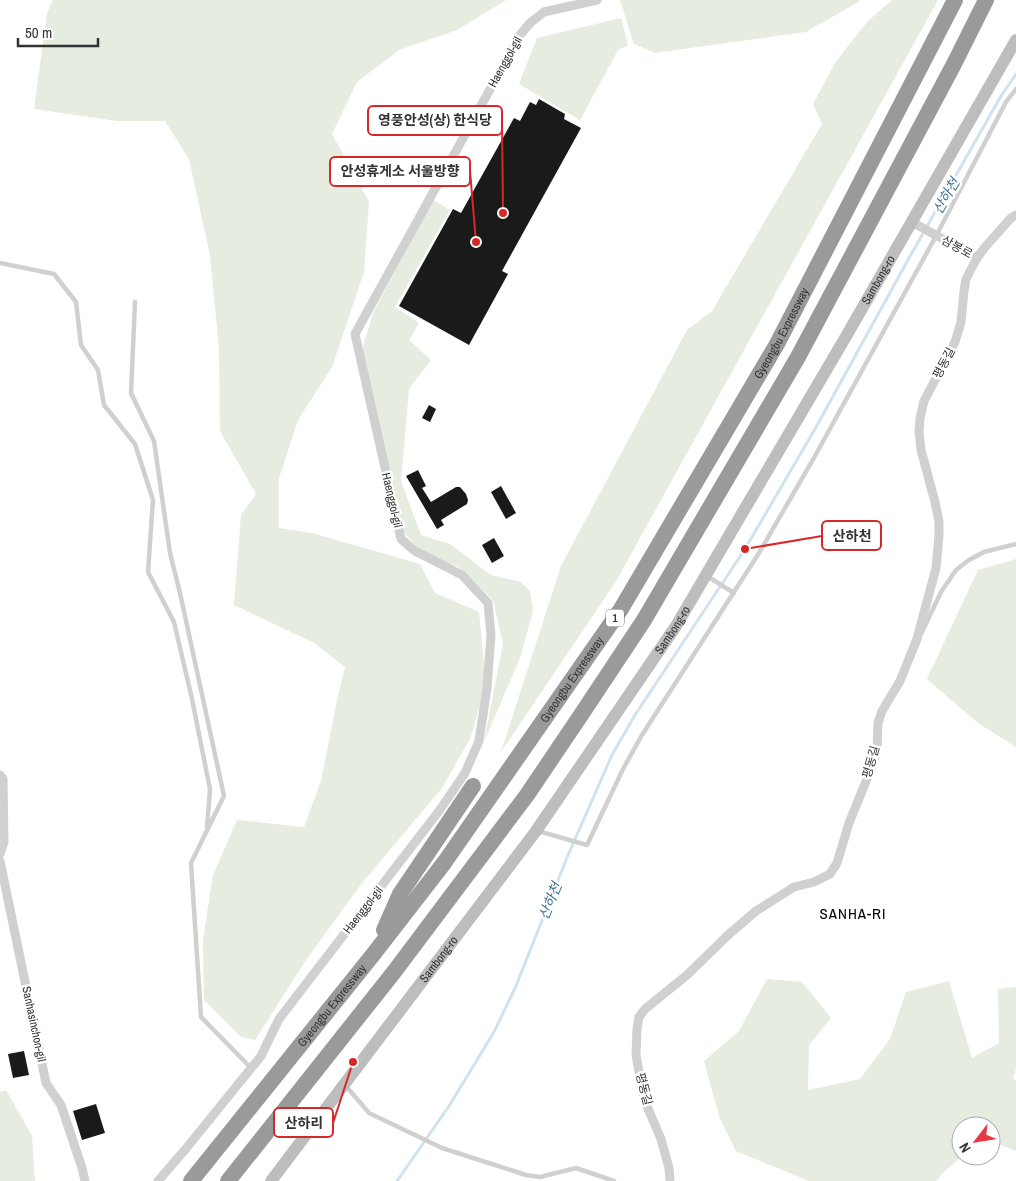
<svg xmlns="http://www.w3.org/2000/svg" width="1016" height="1181" font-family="'Archivo Narrow','Noto Sans KR',sans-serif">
  <rect width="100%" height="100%" fill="#fff"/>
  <g fill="#e6ecdf">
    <path d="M53,0h453l-49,30 -58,20 -42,32 -25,52 37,68 -5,70 -32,95 -34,53 -19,58v50l33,5 108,31 15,29 44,19 7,72 -16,55 -28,49 -80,95 -56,77 -51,80 -14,-3 -37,-37 -1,-60 10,-65 24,-55 67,7 17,-46 16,-81 8,-33 -31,-24 -80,-38 7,-90 15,-21 -36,-63 -1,-82 -9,-94 -21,-96 -24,-38h-48l-83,-12 13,-96z"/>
    <path d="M620,0h240l-5,4 -49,28 -151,21 -21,-9z"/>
    <path d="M892,0h46l-323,583 -114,169 60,-186 126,-236 25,-19 110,-187 -9,-20 22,-41 13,-17 20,-25z"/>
    <path d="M621,18l7,27 -10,5 -38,70 -61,-36 18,-46z"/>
    <path d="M433,200l17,10 -55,97 24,16 -10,17 22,20 -22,29 -8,92 20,54 29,9 41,31 30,7 9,9 3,20 -13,47 -36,84 19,-98 -10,-44 -34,-33 -44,-16 3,-3 -19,-21 -37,-177 11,-37z"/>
    <path d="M1016,559v188l-38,-24 -51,-44 51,-109z"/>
    <path d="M767,979l35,3 29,36 -22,27 -1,45 52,-11 30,-40 16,-47 43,-11 23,77 27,-15 -1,-54 18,-2v82l-3,9 3,3v70l-25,-10v-15h-30v30h1l-17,15 -9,10h-127l-73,-30 -16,-32 -16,-58 35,-30z"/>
    <path d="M6,1090l26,46 3,45h-35v-89z"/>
  </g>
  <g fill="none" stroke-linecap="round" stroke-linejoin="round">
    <path stroke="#cfe2ee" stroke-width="3" d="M397,1181l52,-75 45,-74 22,-46 52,-131 44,-100 23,-40 110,-166 70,-120 94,-171 92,-162 15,-22"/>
  </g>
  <g fill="#1a1a1a">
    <path d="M539,99l26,15 -1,5 17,9 -79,143 6,3 -39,71 -70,-39 54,-97 8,4 53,-95 6,3 10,-19 6,3z"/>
    <path d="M429,405l7,4 -6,13 -8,-4z"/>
    <path d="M418,470l8,16 -4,2 9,14 25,-15h4l6,7 2,6 -1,4 -26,16 3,5 -7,4 -31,-53z"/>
    <path d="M501,486l15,27 -10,6 -15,-27z"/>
    <path d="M494,538l10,18 -12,7 -10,-18z"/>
    <path d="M24,1051l5,24 -16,3 -5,-24z"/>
    <path d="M96,1104l9,29 -23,7 -9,-29z"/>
  </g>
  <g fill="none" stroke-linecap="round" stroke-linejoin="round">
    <g stroke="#d0d0d0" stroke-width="4.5">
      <path d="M0,263l54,11 22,28 5,43 17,25 6,35 31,39 18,56 -5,72 26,50 18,77 18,90 -3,38"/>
      <path d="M135,302l-4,91 23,48 16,112 10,40 44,203 -33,67 10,154 50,51"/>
      <path d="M707,576l27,17"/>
      <path d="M922,632l19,-40 15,-22 13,-10 15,-8 32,-8"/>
      <path d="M538,831l49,14 36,-76 19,-34 117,-182 56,-97 121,-220 70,-134 10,-13"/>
      <path d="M346,1086l23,27 73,35 84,27 14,2 36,-9 38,13"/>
    </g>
    <g stroke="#d0d0d0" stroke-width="9">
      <path d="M912,222l65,36 9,-12 25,-28 5,-3"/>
      <path d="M0,775l3,4 1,63 -4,12"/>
      <path d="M0,861l46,222 15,22 21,63 3,13"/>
      <path d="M158,1181l26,-30 77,-95 18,-37 160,-208 26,-38 14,-32 8,-53 4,-53 -3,-32 -26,-28 -47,-24 -14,-12 -46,-205 165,-299 10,-12 14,-11 53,-12"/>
      <path d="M670,1181l-1,-13 -8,-29 -17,-40 -8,-44 1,-26 2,-12 6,-8 42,-34 40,-39 29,-25 38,-24 20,-5 16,-8 7,-11 12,-40 22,-54 6,-19 1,-27 4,-12 18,-30 17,-42 19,-71 3,-32v-14l-4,-20 -14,-52 -2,-18 1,-14 4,-17 31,-59 6,-20 3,-31 2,-12 11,-21"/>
    </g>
    <path stroke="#bdbdbd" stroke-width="12" id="s1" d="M271,1181l265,-350 140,-205 172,-293 168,-293"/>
    <g stroke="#9a9a9a" stroke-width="16">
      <path d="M384,930l16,-36 73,-108"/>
      <path id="s2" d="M191,1181l181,-225 72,-93 177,-254 156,-265 178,-344"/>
      <path d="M228,1181l166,-209 133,-177 54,-80 63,-95 154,-263 156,-293 32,-64"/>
    </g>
  </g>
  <g text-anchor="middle" stroke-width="5" stroke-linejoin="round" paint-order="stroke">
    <rect fill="#fff" stroke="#707070" stroke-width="1" x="606" y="609.5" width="18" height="17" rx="4"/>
    <g font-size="11" font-weight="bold" fill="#333">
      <text x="615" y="622">1</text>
    </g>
    <g font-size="12" fill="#333" stroke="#fff">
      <text transform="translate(505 62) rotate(-61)" y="4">Haenggol-gil</text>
      <text transform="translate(957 247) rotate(29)" y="4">삼봉로</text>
      <text dy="4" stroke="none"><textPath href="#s1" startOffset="1088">Sambong-ro</textPath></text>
      <text dy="4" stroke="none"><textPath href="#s2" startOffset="1035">Gyeongbu Expressway</textPath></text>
      <text transform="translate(944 363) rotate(-62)" y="4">평동길</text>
      <text transform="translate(392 500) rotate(77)" y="4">Haenggol-gil</text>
      <text dy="4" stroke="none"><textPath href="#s1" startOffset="682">Sambong-ro</textPath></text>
      <text dy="4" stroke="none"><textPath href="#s2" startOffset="630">Gyeongbu Expressway</textPath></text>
      <text transform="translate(871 762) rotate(-74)" y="4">평동길</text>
      <text transform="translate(363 910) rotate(-52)" y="4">Haenggol-gil</text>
      <text dy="4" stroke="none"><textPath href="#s1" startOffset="278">Sambong-ro</textPath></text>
      <text dy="4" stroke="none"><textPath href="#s2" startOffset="225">Gyeongbu Expressway</textPath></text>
      <text transform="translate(34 1024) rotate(78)" y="4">Sanhasinchon-gil</text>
      <text transform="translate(644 1089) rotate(76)" y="4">평동길</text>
    </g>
    <g font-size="14" font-style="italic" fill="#3f7597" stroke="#fff">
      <text transform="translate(946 196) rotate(-60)" y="5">산하천</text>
      <text transform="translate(550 901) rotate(-68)" y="5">산하천</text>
    </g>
    <g font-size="15" letter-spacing="1" fill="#000" stroke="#fff">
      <text x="853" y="919">SANHA-RI</text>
    </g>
  </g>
  <path fill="none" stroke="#d62828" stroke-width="2" d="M503 213L502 121M476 242L470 171M745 549L822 536M353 1062L333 1123"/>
  <g fill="#d62828" stroke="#fff" stroke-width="2">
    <circle cx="503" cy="213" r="5"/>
    <circle cx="476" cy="242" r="5"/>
    <circle cx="745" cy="549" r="5"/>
    <circle cx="353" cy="1062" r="5"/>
  </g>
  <g fill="#fff" stroke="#d62828" stroke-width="2">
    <rect x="368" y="106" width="134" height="29" rx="5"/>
    <rect x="330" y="157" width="140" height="29" rx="5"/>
    <rect x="822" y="521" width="59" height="29" rx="5"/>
    <rect x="274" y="1108" width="59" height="29" rx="5"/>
  </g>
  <g font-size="14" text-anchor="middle" font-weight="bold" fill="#333">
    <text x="435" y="125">영풍안성(상) 한식당</text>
    <text x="400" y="176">안성휴게소 서울방향</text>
    <text x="852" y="541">산하천</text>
    <text x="304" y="1128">산하리</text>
  </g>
  <g transform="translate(976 1141) rotate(239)"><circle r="24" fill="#ffffff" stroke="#adadad"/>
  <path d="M0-4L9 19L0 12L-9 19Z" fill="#e63946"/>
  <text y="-8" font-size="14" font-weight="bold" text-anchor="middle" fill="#333333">N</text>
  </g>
  <path d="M18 38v8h80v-8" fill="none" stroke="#333333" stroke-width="2.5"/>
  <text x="25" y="38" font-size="15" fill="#333333" stroke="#ffffff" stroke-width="4" paint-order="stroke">50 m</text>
</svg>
